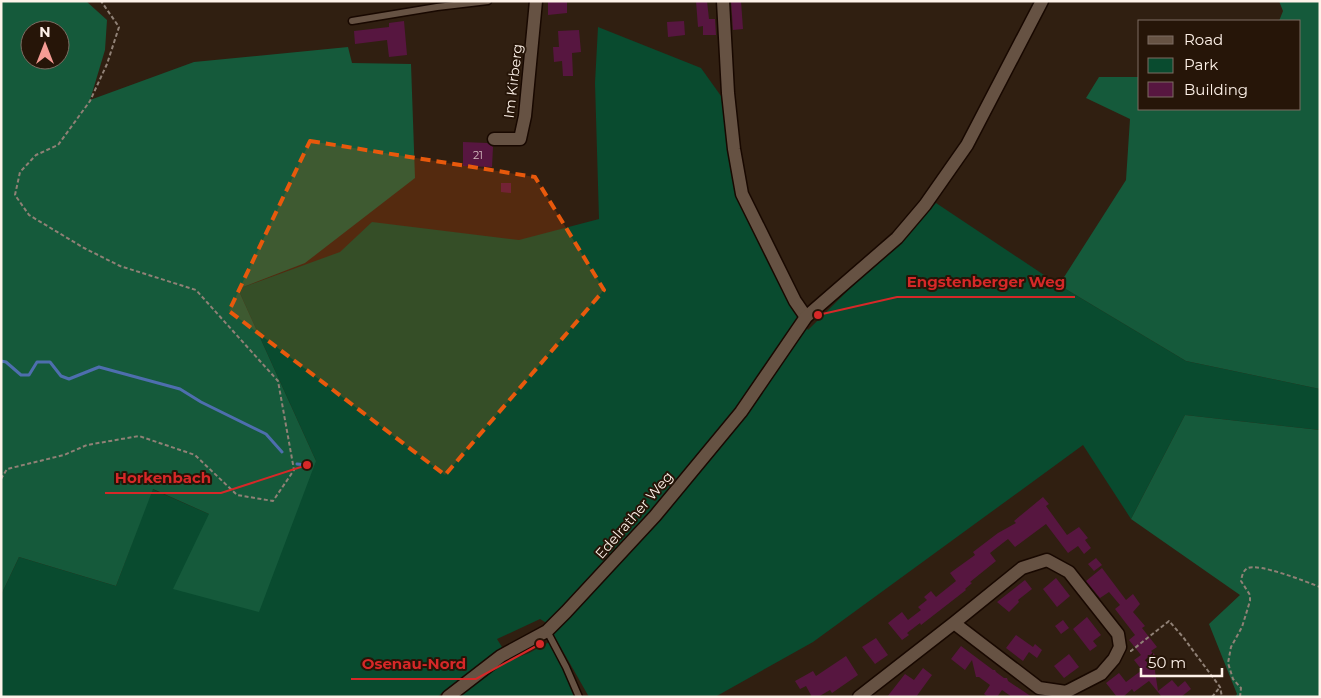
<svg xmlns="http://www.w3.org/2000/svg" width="1321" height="698" font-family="Montserrat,sans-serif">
  <rect width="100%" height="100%" fill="#301f11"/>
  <g fill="#094b2f">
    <path d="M598,27l103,41 20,28 15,99 72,135 128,-127 123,82 127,76 134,28v41l-135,-15 -54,104 -48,-74 -270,197 -98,55h-126l-37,-65 -7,-10 -5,-3 -43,20 5,8 -65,50h-436v-102l18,-38 97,29 36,-97 57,25 107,-53 -78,-172 102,-37 32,-30 147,18 80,-21 -4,-136z"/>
    <path d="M551,641l28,56h-123l30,-23 19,-12 24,-9z"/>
  </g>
  <g fill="#155a3b" fill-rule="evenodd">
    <path d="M1,1h85l21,19 -2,30 -15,50 104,-38 154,-15 4,16 59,1 4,114 -110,85 -67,26 78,172 -57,151 -86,-23 36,-75 -56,-25 -37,97 -97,-29 -18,38zM30,30h30v30h-30z"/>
    <path d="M1279,1h41v388l-134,-28 -127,-76 67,-105 4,-61 -44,-21 13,-21h41v32h160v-88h-21l4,-10z"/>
    <path d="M1185,415l135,15v267h-85l2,-3 -28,-70 31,-29 -109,-76z"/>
  </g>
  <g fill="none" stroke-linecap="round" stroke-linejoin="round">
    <g stroke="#4e6eae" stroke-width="3">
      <path d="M1,361l5,1 15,13h8l8,-13h13l11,14 8,3 30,-12 81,22 21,13 65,32 16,18"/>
      <path d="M297,464l10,1"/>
    </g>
  </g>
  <g fill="#571640">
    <path d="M548,1h19v12l-19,2z"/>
    <path d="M696,1h11l2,18h6l1,16h-13v-9l-5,1z"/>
    <path d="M731,1h10l2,28 -10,1z"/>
    <path d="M404,21l3,34 -18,2 -2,-17 -32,4 -1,-13 35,-4v-4z"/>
    <path d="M684,21l1,14 -17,2 -1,-15z"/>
    <path d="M579,30l2,22 -9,1 1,23h-10l-1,-15 -8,1 -1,-15h6l-1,-16z"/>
    <path d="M463,142l24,1 6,4 -1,20 -29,-1z"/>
    <path d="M501,183h10v10l-10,-1z"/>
    <path d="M1043,497l6,7 -3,2 21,29 12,-8 9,11 -3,2 6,8 -7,6 -6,-8 -10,7 -22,-29 -31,23 -7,-8 -18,14 6,8 -26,21 2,1 -7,6 1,1 -45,35 -1,-2 -13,10 2,2 -7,5 -14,-17 14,-11 6,8 13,-10 -3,-3 9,-7 -3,-3 7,-6 5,6 20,-16 -6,-8 25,-18 -2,-3 25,-19 18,-10 -2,-2z"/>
    <path d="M1096,558l6,7 -8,6 -6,-7z"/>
    <path d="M1102,568l24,32 7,-6 7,10 -7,8 12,14 -3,2 15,19 -6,4 4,4 -1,6 2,2 -1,8 3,20 14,-11 6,7 7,-6 6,8 -10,8h-19l-13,-16 -15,11 -2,-3 -9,8h-6l-11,-14 13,-10 7,9 16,-12 -8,-10 7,-5 -12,-15 6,-5 -20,-26 5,-4 -11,-13 -9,6 -14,-17z"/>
    <path d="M1056,578l14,18 -13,11 -14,-18z"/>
    <path d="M1025,580l7,9 -14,11 1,2 -10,10 -12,-10z"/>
    <path d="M1087,617l14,18 -8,6 4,5 -7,5 -17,-22z"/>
    <path d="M1063,620l6,8 -8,6 -6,-8z"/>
    <path d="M1016,635l17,12 2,-3 7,6 -5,8 -8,-6 -6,9 -17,-13z"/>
    <path d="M876,638l12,17 -13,9 -13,-17z"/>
    <path d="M961,646l32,24h2l1,2 8,6h3l1,3 24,16h-20l-10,-7 -5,7h-9l-4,-3 6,-9 -11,-8h-3l-4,-17 -7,10 -14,-11z"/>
    <path d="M1069,654l10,13 -15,11 -10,-12z"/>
    <path d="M846,656l12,19 -26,18 -2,-3 -12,7h-6l-6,-11 -6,3 -5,-8 18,-10 3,5z"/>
    <path d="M923,668l9,7 -16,22h-29l18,-23 9,6z"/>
  </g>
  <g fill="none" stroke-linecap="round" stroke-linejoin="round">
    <g stroke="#180800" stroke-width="9">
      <g id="service">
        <path d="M352,21l85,-14 51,-6"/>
        <path d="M547,631l19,36 13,30"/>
      </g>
    </g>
    <g stroke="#180800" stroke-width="15">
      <g id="minor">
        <path d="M723,1l5,92 6,56 8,45 53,107 11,16"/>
        <path d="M494,139h26l5,-23 11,-115"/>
        <path d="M448,697l53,-41 46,-25 19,-19 89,-96 86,-104 65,-95 91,-79 28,-33 42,-60 75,-144"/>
        <path d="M859,697l95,-74 68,-55 25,-8 22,12 49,62 2,13 -6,12 -13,15 -35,18 -27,-4 -85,-65"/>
      </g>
    </g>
    <g stroke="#908176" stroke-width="2" stroke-dasharray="4 2.5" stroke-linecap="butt">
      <path d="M1,479l6,-10 57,-14 23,-10 52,-9 56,19 42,40 36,6 21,-31 -16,-89 -82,-91 -76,-24 -36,-18 -55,-33 -14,-20 5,-23 16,-17 22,-10 32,-44 17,-37 12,-37 -18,-26"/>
      <path d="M1130,651h1l38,-30 14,16 37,50 2,10"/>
      <path d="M1212,697l8,-10"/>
      <path d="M1240,697l1,-9 -8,-9 -5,-16 3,-16 11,-20 8,-26v-6l-9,-14c1,-5 2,-11 7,-13 11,-5 59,14 72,19"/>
    </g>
    <use href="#service" stroke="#665243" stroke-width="6"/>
    <use href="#minor" stroke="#665243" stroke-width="12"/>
  </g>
  <path fill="#e8590c" fill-opacity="0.2" stroke="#e8590c" stroke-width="4" stroke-dasharray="10 6" stroke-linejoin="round" d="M310,141l225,36 69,113 -159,185 -216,-164z"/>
  <g text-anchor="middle" stroke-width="4" stroke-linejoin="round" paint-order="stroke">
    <g font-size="11" fill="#d4bbbf">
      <text x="478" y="159">21</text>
    </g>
    <g font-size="14" fill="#fef2e9" stroke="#261508">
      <text transform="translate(513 81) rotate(-83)" y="5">Im Kirberg</text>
      <text transform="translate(634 515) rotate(-49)" y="5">Edelrather Weg</text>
    </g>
  </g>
  <path fill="none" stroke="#d62828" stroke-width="2" d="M818 315L897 297H1075M307 465L221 493H105M540 644L476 679H351"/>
  <g fill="#d62828" stroke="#261508" stroke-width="2">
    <circle cx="818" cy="315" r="5"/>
    <circle cx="307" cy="465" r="5"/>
    <circle cx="540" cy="644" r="5"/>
  </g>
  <g font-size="15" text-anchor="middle" font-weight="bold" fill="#d62828" stroke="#261508" stroke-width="4" stroke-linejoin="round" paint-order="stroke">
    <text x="986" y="287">Engstenberger Weg</text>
    <text x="163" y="483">Horkenbach</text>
    <text x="414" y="669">Osenau-Nord</text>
  </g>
  <rect width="1321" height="698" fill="none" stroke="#fef2e9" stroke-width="5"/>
  <rect x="1138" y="20" width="162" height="90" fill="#261508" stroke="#7c6d62"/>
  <rect x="1148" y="36" width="25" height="8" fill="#665243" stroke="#7c6d62"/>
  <text x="1184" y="45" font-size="15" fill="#fef2e9">Road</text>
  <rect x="1148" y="58" width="25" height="15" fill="#094b2f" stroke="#7c6d62"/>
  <text x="1184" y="70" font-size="15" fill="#fef2e9">Park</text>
  <rect x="1148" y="82" width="25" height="15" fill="#571640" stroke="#7c6d62"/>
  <text x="1184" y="95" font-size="15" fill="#fef2e9">Building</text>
  <g transform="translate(45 45)"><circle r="24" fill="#261508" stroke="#7c6d62"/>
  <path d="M0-4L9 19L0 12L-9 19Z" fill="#f59c94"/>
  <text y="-8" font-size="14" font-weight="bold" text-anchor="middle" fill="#fef2e9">N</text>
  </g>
  <path d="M1141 668v8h81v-8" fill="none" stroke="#fef2e9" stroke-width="2.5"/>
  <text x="1148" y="668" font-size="15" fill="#fef2e9" stroke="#261508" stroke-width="4" paint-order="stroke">50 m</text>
</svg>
